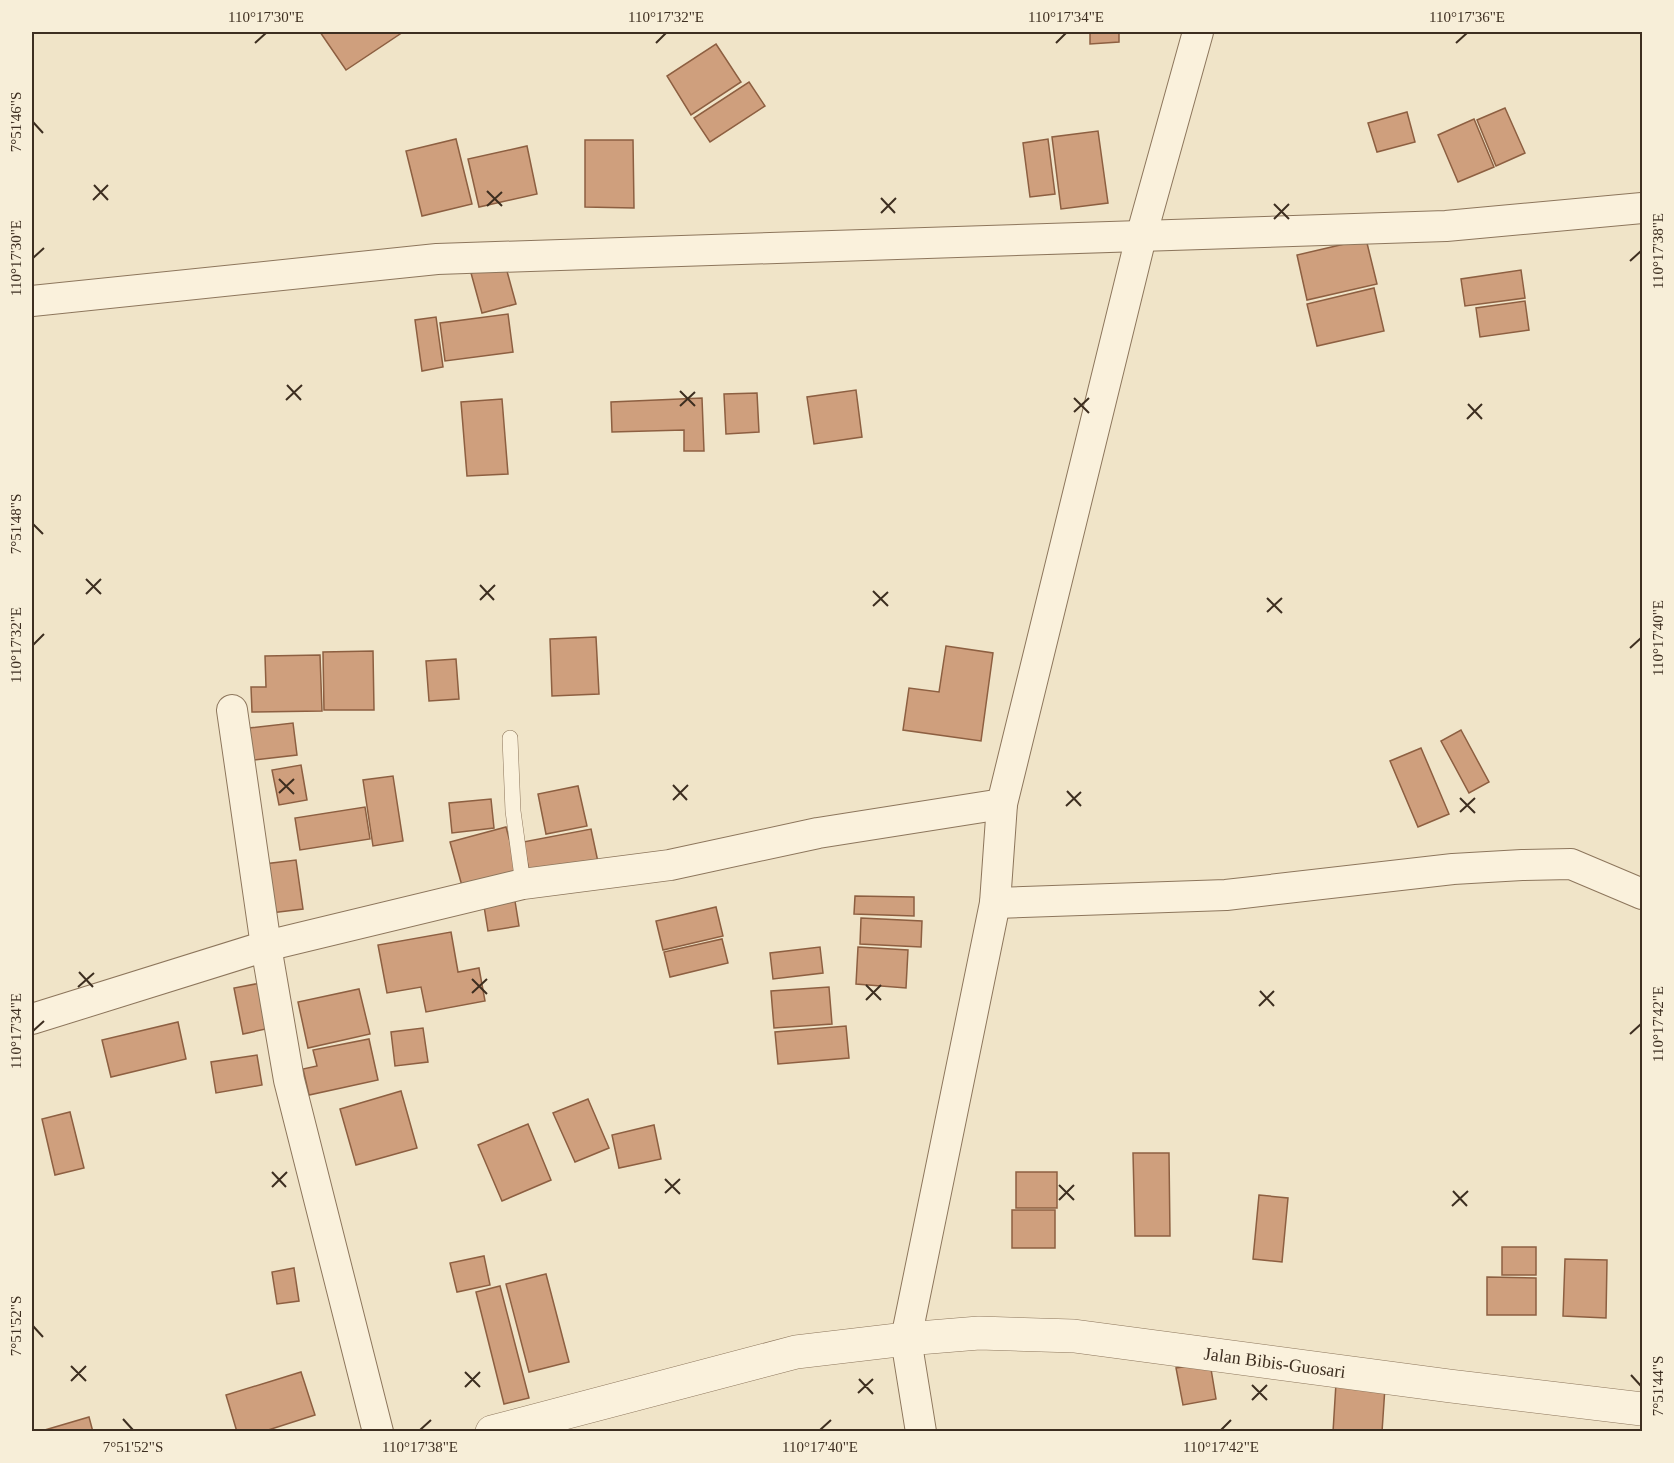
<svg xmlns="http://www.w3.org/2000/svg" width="1674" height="1463" font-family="'Times New Roman',serif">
  <rect width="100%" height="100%" fill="#f0e4c8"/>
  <g fill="#cf9f7d" stroke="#8d5f41" stroke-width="1.5">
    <path d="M320,32h83l-57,38z"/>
    <path d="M1090,32h29v10l-29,2z"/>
    <path d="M716,44l25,38 -50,33 -24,-39z"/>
    <path d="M749,82l16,24 -55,36 -16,-24z"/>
    <path d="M1505,108l20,45 -29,13 -19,-46z"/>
    <path d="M1407,112l8,30 -38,10 -9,-29z"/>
    <path d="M1474,119l20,48 -36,15 -20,-47z"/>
    <path d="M1098,131l10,72 -47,6 -9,-72z"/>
    <path d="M456,139l16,65 -50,12 -16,-65z"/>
    <path d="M1048,139l7,55 -25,3 -7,-54z"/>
    <path d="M585,140h48l1,68 -49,-1z"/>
    <path d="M527,146l10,48 -58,13 -11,-48z"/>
    <path d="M1366,239l11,45 -70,16 -10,-45z"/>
    <path d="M505,264l11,40 -34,9 -11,-40z"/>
    <path d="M1521,270l4,28 -60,8 -4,-27z"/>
    <path d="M1374,288l10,43 -67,15 -10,-42z"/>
    <path d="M1525,301l4,29 -49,7 -4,-29z"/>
    <path d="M508,314l5,38 -68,9 -5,-38z"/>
    <path d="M436,317l7,50 -21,4 -7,-51z"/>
    <path d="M856,390l6,47 -48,7 -7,-47z"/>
    <path d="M757,393l2,39 -33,2 -2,-40z"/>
    <path d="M702,398l2,53h-20v-21l-72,2 -1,-30z"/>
    <path d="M502,399l6,75 -41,2 -6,-74z"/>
    <path d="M596,637l3,57 -47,2 -2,-57z"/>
    <path d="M946,646l47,7 -12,88 -78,-11 6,-42 30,4z"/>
    <path d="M373,651l1,59h-50l-1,-58z"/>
    <path d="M320,655l2,56 -70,1 -1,-25h15l-1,-31z"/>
    <path d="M456,659l3,40 -30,2 -3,-40z"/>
    <path d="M293,723l4,32 -44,5 -4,-32z"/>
    <path d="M1461,730l28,52 -20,11 -28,-52z"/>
    <path d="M1421,748l28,66 -31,13 -28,-66z"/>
    <path d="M301,765l6,35 -28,5 -7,-35z"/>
    <path d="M393,776l10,65 -30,5 -10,-66z"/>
    <path d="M578,786l9,40 -41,8 -8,-40z"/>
    <path d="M491,799l3,29 -42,5 -3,-30z"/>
    <path d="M365,807l5,32 -70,11 -5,-32z"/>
    <path d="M506,827l12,44 -56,15 -12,-44z"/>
    <path d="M591,829l7,33 -68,13 -7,-33z"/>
    <path d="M296,860l7,49 -32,4 -7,-49z"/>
    <path d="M514,895l5,31 -31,5 -5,-31z"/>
    <path d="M855,896l59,1v19l-60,-2z"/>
    <path d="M716,907l7,29 -60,14 -7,-29z"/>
    <path d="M861,918l61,3 -1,26 -61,-3z"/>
    <path d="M451,932l7,40 21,-4 6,33 -59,11 -5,-25 -34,6 -9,-48z"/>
    <path d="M722,939l6,24 -58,14 -6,-25z"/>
    <path d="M820,947l3,26 -50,6 -3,-26z"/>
    <path d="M858,947l50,3 -2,38 -50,-4z"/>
    <path d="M266,982l9,45 -32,7 -9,-46z"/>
    <path d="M829,987l3,37 -58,4 -3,-37z"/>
    <path d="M359,989l11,45 -62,14 -10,-46z"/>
    <path d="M178,1022l8,37 -75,18 -9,-37z"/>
    <path d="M846,1026l3,32 -71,6 -3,-32z"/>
    <path d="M423,1028l5,34 -33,4 -4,-34z"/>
    <path d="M369,1039l9,41 -69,15 -6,-26 14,-3 -4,-16z"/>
    <path d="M257,1055l5,30 -46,8 -5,-31z"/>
    <path d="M401,1091l16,57 -61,17 -16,-56z"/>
    <path d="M588,1099l21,49 -34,14 -22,-49z"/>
    <path d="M70,1112l14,56 -29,7 -13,-56z"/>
    <path d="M528,1124l23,56 -49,21 -24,-56z"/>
    <path d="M654,1125l7,34 -42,9 -7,-33z"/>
    <path d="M1133,1153h36l1,83h-35z"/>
    <rect x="1016" y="1172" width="41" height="36"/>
    <path d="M1259,1195l29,3 -6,64 -29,-3z"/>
    <rect x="1012" y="1210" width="43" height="38"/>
    <rect x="1502" y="1247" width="34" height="28"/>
    <path d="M484,1256l6,29 -33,7 -7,-29z"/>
    <path d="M1565,1259l42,1 -1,58 -43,-2z"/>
    <path d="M294,1268l5,33 -22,3 -5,-32z"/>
    <path d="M546,1274l23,88 -40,10 -23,-88z"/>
    <path d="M1487,1277l49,1v37h-49z"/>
    <path d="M500,1286l29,112 -25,6 -28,-112z"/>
    <path d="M1210,1363l6,36 -33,6 -7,-37z"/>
    <path d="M301,1372l14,43 -53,17h-25l-11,-37z"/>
    <path d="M1336,1383l49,4 -3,45h-49z"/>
    <path d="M89,1417l4,15h-55z"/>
  </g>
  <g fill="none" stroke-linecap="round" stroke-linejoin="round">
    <g stroke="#8d765c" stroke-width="16">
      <path id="service" d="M510,738l3,73 10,73"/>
    </g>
    <g stroke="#8d765c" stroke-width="32">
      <g id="minor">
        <path d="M32,301l405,-42 1009,-33 196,-18"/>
        <path d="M232,710l34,236 23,134 89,352"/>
        <path d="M995,903l231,-8 227,-26 69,-4 49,-1 71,30"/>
        <path d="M32,1019l234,-73 257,-62 147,-19 148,-32 184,-29"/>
        <path d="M921,1432l-15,-93 89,-436 7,-99 139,-567 57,-205"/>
      </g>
    </g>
    <g stroke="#8d765c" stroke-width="34">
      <g id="tertiary">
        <path id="s1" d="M492,1432l304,-80 110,-13 73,-6 95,3 376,50 192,23"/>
      </g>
    </g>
    <use href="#service" stroke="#faf1dc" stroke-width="15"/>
    <use href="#minor" stroke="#faf1dc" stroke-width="30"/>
    <use href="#tertiary" stroke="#faf1dc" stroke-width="33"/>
  </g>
  <path fill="none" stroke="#3d2e20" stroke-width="2" d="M255,43l11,-10M656,43l10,-10M1056,43l10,-10M1456,43l11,-10M33,122l10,11M94,185l14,15M487,191l15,15M881,198l14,15M93,200l15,-15M1274,204l15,15M487,206l15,-14M881,213l15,-15M1274,219l15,-15M33,258l11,-10M1630,261l11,-10M287,385l14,15M680,391l15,15M1074,398l15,15M286,400l16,-15M1468,404l14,15M680,406l15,-14M1074,412l15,-14M1467,419l15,-15M33,524l10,10M86,579l15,15M480,585l14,15M873,591l15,15M86,594l15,-15M1267,598l15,15M480,600l15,-15M873,606l15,-14M1267,612l15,-14M33,645l11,-11M1630,648l11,-10M279,779l15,15M673,785l14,15M1067,791l14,15M279,793l15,-14M1460,798l15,15M673,800l15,-15M1066,806l15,-14M1460,812l15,-14M79,972l14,15M472,979l15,15M866,985l15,15M78,987l16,-14M1260,991l14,15M472,993l15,-14M866,1000l15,-15M1259,1006l15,-15M33,1031l11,-10M1630,1034l11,-10M272,1172l14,15M665,1179l15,15M1059,1185l15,15M272,1187l15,-15M1453,1191l14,15M665,1193l15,-14M1059,1200l15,-15M1452,1206l16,-15M33,1326l10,11M71,1366l15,15M465,1372l15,15M1631,1375l10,11M859,1379l14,15M71,1381l15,-15M1252,1385l15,15M465,1387l15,-15M858,1393l15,-14M1252,1400l15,-15M123,1419l10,11M420,1430l11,-10M820,1430l11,-10M1221,1430l10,-10"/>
  <g text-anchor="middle" stroke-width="4.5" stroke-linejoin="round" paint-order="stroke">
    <g font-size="18" fill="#3d2e20" stroke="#f7eed8">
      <text dy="6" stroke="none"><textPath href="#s1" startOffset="796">Jalan Bibis-Guosari</textPath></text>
    </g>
  </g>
  <rect width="1674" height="1463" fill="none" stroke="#f7eed8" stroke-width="66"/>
  <rect x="33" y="33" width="1608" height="1397" fill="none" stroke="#3d2e20" stroke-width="2"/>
  <g font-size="15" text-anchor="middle" fill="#3d2e20">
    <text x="266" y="22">110°17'30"E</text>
    <text x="666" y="22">110°17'32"E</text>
    <text x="1066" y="22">110°17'34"E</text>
    <text x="1467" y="22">110°17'36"E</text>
    <text transform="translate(16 122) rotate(-90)" y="5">7°51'46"S</text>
    <text transform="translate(1658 251) rotate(-90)" y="5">110°17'38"E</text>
    <text transform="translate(16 258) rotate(-90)" y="5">110°17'30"E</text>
    <text transform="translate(16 524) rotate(-90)" y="5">7°51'48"S</text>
    <text transform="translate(1658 638) rotate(-90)" y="5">110°17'40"E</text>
    <text transform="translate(16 645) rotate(-90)" y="5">110°17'32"E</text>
    <text transform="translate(1658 1024) rotate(-90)" y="5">110°17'42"E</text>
    <text transform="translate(16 1031) rotate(-90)" y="5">110°17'34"E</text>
    <text transform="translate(16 1326) rotate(-90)" y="5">7°51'52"S</text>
    <text transform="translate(1658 1386) rotate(-90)" y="5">7°51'44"S</text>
    <text x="133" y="1452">7°51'52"S</text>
    <text x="420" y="1452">110°17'38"E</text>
    <text x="820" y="1452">110°17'40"E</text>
    <text x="1221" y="1452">110°17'42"E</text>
  </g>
</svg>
